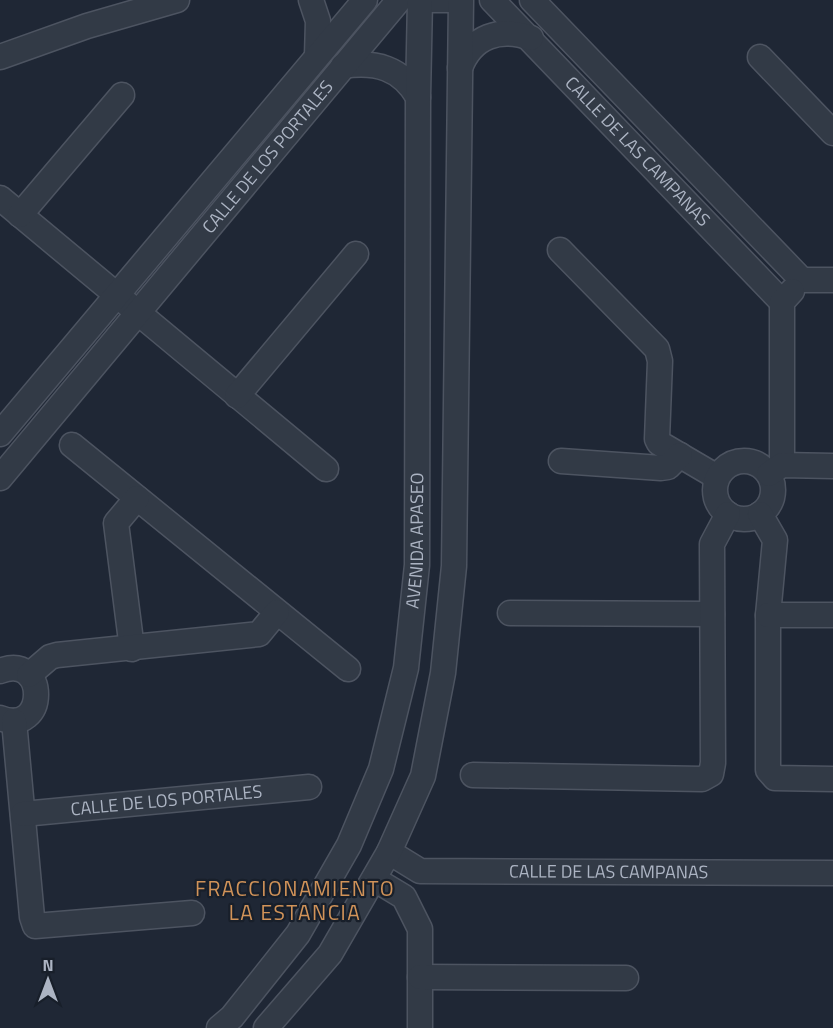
<svg xmlns="http://www.w3.org/2000/svg" width="833" height="1028" font-family="'Titillium Web',sans-serif">
  <rect width="100%" height="100%" fill="#1f2735"/>
  <g fill="none" stroke-linecap="round" stroke-linejoin="round">
    <g stroke="#4d5461" stroke-width="27">
      <g id="minor">
        <path d="M311,0l7,21 -1,35"/>
        <path d="M426,0h26"/>
        <path id="s1" d="M492,0l290,302"/>
        <path d="M532,0l270,280h31"/>
        <path d="M0,57l87,-31 90,-26"/>
        <path d="M760,57l73,76"/>
        <path d="M343,66c33,-5 58,2 75,31"/>
        <path d="M460,68c12,-32 40,-41 71,-30"/>
        <path d="M0,198l326,271"/>
        <path d="M20,215l102,-120"/>
        <path d="M560,250l97,99 3,12 -3,78 2,4 58,34"/>
        <path d="M237,396l119,-142"/>
        <path d="M0,434l365,-434"/>
        <path d="M72,445l276,224"/>
        <circle cx="744" cy="490" r="29"/>
        <path d="M561,461l100,7 7,-1 12,-12"/>
        <path d="M782,465v-163l10,-11"/>
        <path d="M769,474l13,-9 51,1"/>
        <path id="s2" d="M0,478l399,-478"/>
        <path d="M760,514l15,26 -7,75v155l7,8 58,1"/>
        <path d="M510,613l202,1"/>
        <path d="M768,615h65"/>
        <path d="M132,649l-16,-126 21,-25"/>
        <path d="M0,671c48,-19 48,66 0,47"/>
        <path d="M29,675l21,-18 7,-2 202,-21 18,-22"/>
        <path d="M14,721l18,196 3,9 157,-13"/>
        <path d="M473,775l229,4 9,-5 2,-11 -1,-219 16,-30"/>
        <path id="s3" d="M23,814l286,-27"/>
        <path id="s4" d="M389,852l31,19 413,2"/>
        <path d="M374,879l30,18 16,32v99"/>
        <path d="M420,977l206,1"/>
        <path id="s5" d="M219,1028l13,-11 66,-83 51,-89 32,-76 25,-101 11,-103 1,-468 2,-97"/>
        <path d="M266,1028l64,-74 59,-102 34,-76 20,-103 11,-107 7,-566"/>
      </g>
    </g>
    <use href="#minor" stroke="#323a46" stroke-width="24"/>
  </g>
  <g text-anchor="middle" stroke-width="4.5" stroke-linejoin="round" paint-order="stroke">
    <g font-size="18" fill="#acb4c3" stroke="#181f2a">
      <text dy="6" stroke="none"><textPath href="#s1" startOffset="210">CALLE DE LAS CAMPANAS</textPath></text>
      <text dy="6" stroke="none"><textPath href="#s2" startOffset="418">CALLE DE LOS PORTALES</textPath></text>
      <text dy="6" stroke="none"><textPath href="#s5" startOffset="540">AVENIDA APASEO</textPath></text>
      <text dy="6" stroke="none"><textPath href="#s3" startOffset="144">CALLE DE LOS PORTALES</textPath></text>
      <text dy="6" stroke="none"><textPath href="#s4" startOffset="225">CALLE DE LAS CAMPANAS</textPath></text>
    </g>
    <g font-size="21" letter-spacing="1.5" fill="#d19359" stroke="#181f2a">
      <text x="295" y="896">FRACCIONAMIENTO<tspan x="295" dy="24">LA ESTANCIA</tspan></text>
    </g>
  </g>
  <g transform="translate(48 980)" stroke="#181f2a" stroke-width="4.5" paint-order="stroke">
  <path d="M0-4.5L10 22L0 15L-10 22Z" fill="#acb4c3"/>
  <text y="-9" font-size="16" font-weight="bold" text-anchor="middle" fill="#acb4c3">N</text>
  </g>
</svg>
